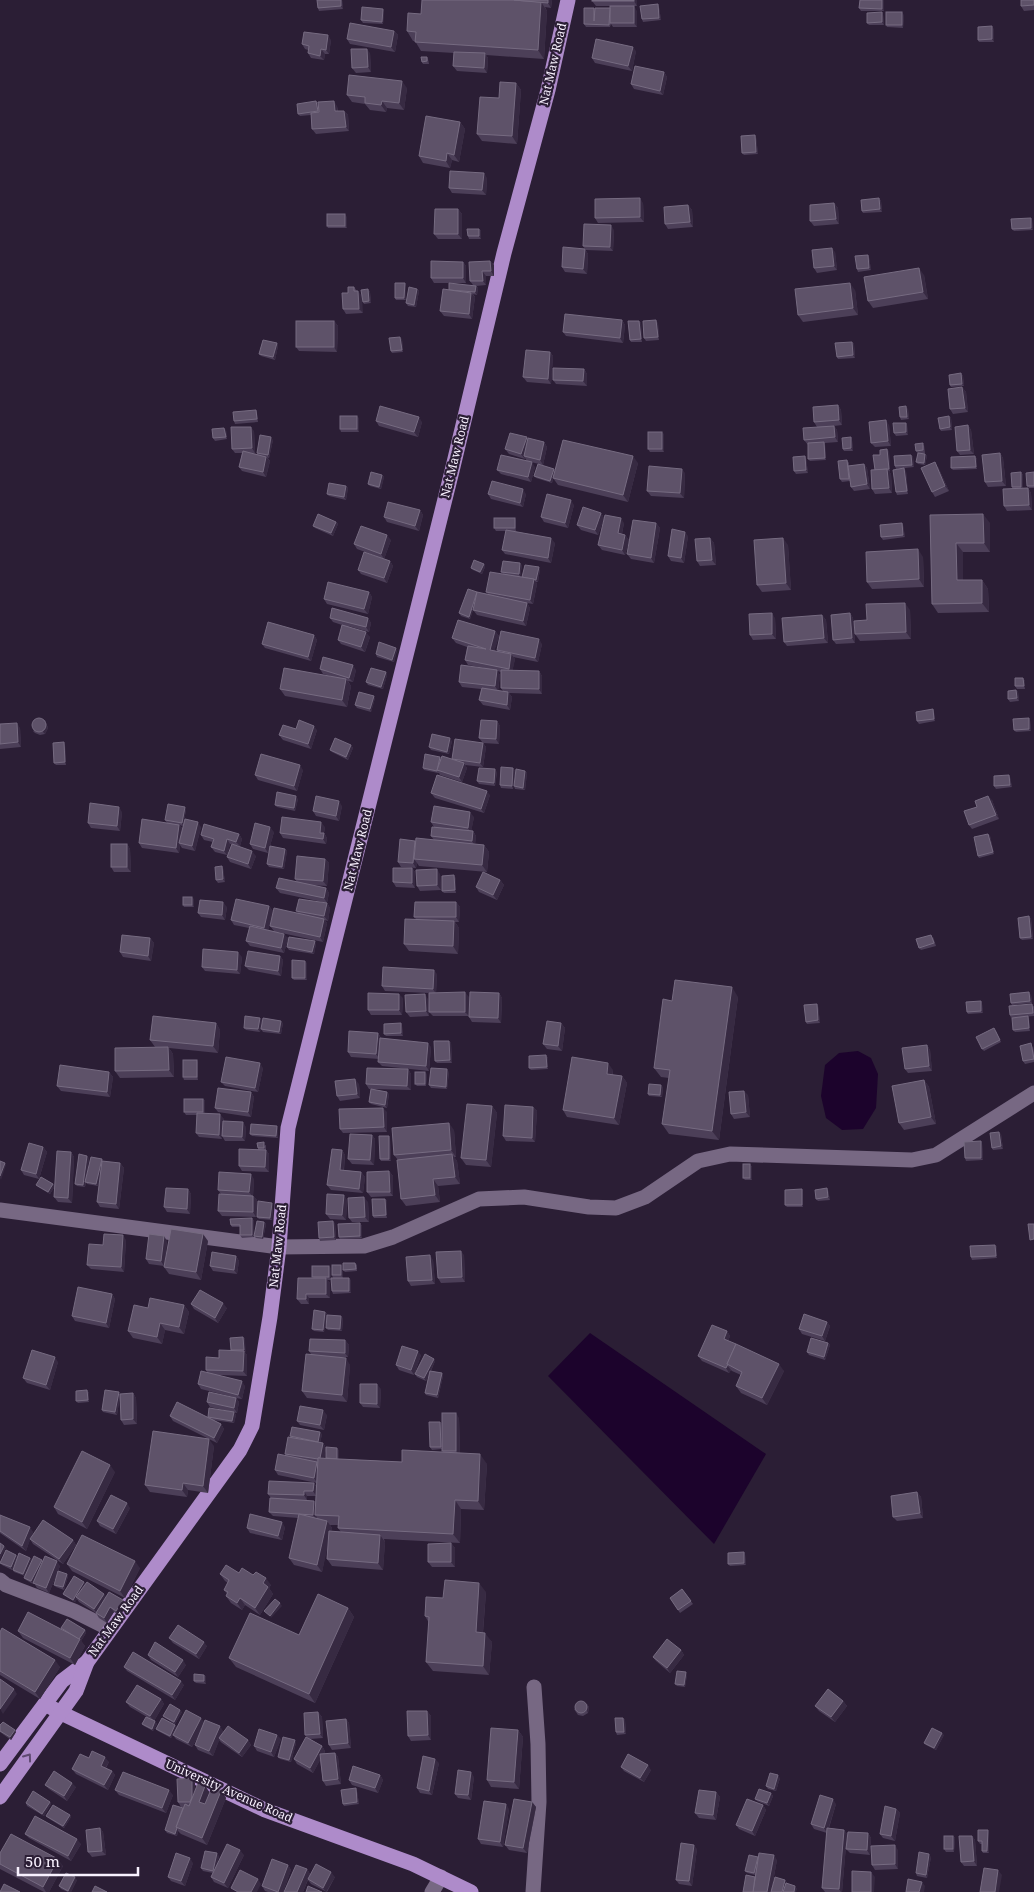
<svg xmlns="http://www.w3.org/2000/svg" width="1034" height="1892" font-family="'Noto Serif',serif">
  <rect width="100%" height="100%" fill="#2b1e35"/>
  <g fill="#1c032c">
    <path d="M858,1051l13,7 7,16 -2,34 -13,21 -21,1 -16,-12 -5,-22 4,-31 14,-12z"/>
    <path d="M590,1333l176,121 -52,90 -166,-168z"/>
  </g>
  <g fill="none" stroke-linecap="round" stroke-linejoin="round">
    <g stroke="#776883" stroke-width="15">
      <path d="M0,1210l279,37 85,-1 29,-9 86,-38 45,-2 65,10 27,1 29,-11 53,-36 32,-7 182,6 24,-5 98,-62"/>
      <path d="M0,1580l6,5 68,26 36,18"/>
      <path d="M432,1892l9,-15"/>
      <path d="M533,1892l6,-90 -1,-58 -4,-57"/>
    </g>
    <g stroke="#ae8bca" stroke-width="15">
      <path d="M45,1704l16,9 204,97 148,54 58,28"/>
      <path d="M0,1764l62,-83 25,-19"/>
      <path d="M0,1797l76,-106 11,-29 153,-212 12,-24 18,-109 9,-70 9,-119 164,-657 52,-218 44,-163 20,-90"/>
    </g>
  </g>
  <g fill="#4c3f58" fill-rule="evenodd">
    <path d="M317,0h25l1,9 -24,2 -1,-3z"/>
    <path d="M552,0l-1,8 -6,-1 2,4 -3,48 -58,-4 2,3 -1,15 -30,-2 -4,-5 1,-13 -33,-2 -6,-10h-2l-6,-10 14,-17z"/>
    <path d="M637,0v6h-41l-4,-5z"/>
    <path d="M860,0h24v11h-23l-2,-3z"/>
    <path d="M1034,0v10l-10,1 -3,-5z"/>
    <path d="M659,7l2,13 -18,2 -1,-3z"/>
    <path d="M383,9l1,3 -1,12 -20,-1 -2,-3z"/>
    <path d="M595,10l42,1v16h-24l-2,-3 -1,3h-24l-2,-3z"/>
    <path d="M882,12l1,2 1,11h-15l-2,-2z"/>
    <path d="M904,15l-1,13 -16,-1 -1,-2z"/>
    <path d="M994,29v13h-15l-1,-2z"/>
    <path d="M394,31l4,4 -3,17 -45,-8 -3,-5z"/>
    <path d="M331,40l-2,14h-4l-1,6 -13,-2 -3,-5v-3l-3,-1 -3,-5z"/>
    <path d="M636,51l-4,20 -37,-8 -3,-5z"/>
    <path d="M370,53l1,19 -15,1 -4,-5z"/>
    <path d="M427,57l1,2 1,5h-6l-1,-2z"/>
    <path d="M664,72l3,5 -4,18 -29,-6 -3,-5z"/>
    <path d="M516,83l5,7 -4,54 -35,-3 -5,-7 22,-36z"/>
    <path d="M407,88l-3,22 -17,-2 -1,4 -16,-2 -5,-6 -13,-2 -5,-7z"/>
    <path d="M316,101l2,2 1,9 18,-6 1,5h6l4,4 1,16 -33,3 -4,-5 -1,-14 -11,1 -2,-2z"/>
    <path d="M460,122l5,7 -6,33 -7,-2 -2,8 -27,-5 -4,-7z"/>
    <path d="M755,135l1,2 2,17 -14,1 -2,-2z"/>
    <path d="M487,178l-1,17 -34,-2 -3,-5z"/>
    <path d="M879,198l2,3 1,11 -19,1 -1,-2z"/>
    <path d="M643,203l1,19 -46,1 -3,-5z"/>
    <path d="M834,203l4,5 1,16 -25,2 -4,-5z"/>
    <path d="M688,205l4,5 1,17 -25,2 -3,-5z"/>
    <path d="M458,209l4,5v25h-24l-4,-5z"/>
    <path d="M347,217v11h-19l-1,-2z"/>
    <path d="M1031,218l1,2 1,10 -19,1 -2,-2z"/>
    <path d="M479,229l2,2v8h-12l-1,-3z"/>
    <path d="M614,230l-1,21 -27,-1 -3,-4z"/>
    <path d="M585,249l3,5 -1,20 -22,-2 -3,-5z"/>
    <path d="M835,252l2,18 -20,3 -3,-5z"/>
    <path d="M868,255l1,2 2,13 -13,2 -1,-3z"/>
    <path d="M490,261l4,4v11h-8v9l-10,1 2,2 -1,7 -4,-1 2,3 -3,22 -28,-3 -4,-5 9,-21 24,-5 -3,-4z"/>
    <path d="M463,262l3,4v17h-32l-3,-5z"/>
    <path d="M924,275l4,24 -55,9 -5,-7z"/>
    <path d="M405,283l1,3v14h-10l-1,-2z"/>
    <path d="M354,287l3,4 6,22 -17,1 -3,-5 5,-16z"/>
    <path d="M368,289l2,3 1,11 -7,1 -1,-2z"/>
    <path d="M417,289l2,2 -3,16 -8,-1 -2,-3z"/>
    <path d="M855,290l3,25 -55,7 -5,-7z"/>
    <path d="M622,320l3,5 -2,18 -57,-7 -3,-4z"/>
    <path d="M334,321l4,5 -1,26 -38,-1 -3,-4z"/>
    <path d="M639,321l2,2 1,19h-11l-1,-2z"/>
    <path d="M658,323l1,17 -13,1 -2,-3z"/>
    <path d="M402,339l1,13 -11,1 -1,-2z"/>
    <path d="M852,342l2,2 1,14 -17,1 -1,-2z"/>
    <path d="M277,343l1,3 -3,14 -14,-4 -2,-2z"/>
    <path d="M550,352l3,4 -2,28 -24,-2 -4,-5z"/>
    <path d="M584,369l3,5v12l-31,-2 -3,-4z"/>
    <path d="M961,373l2,3 1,10 -13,1 -1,-2z"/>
    <path d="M962,387l4,5 2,20 -15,2 -3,-5z"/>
    <path d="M838,405l3,5 1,15 -8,1 3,4 1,12 -13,1v1l1,16 -16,1 -2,-2v-14l-4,-5 13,-13 -3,-5z"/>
    <path d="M908,409l1,10 -8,1 -1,-3z"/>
    <path d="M256,410l1,3 1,9 -23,2 -1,-3z"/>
    <path d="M949,416l2,2 1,12 -11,1 -1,-2z"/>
    <path d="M359,418v14h-18l-1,-3z"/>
    <path d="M376,421l46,1 -4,15 -39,-11z"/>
    <path d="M906,423l1,2 1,10 -12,1 -2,-3z"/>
    <path d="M889,425l2,21 -16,1 -4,-4z"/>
    <path d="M968,425l3,5 3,24 -14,1 -3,-4z"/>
    <path d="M226,430l1,9 -12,2 -2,-3z"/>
    <path d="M254,431l1,22h-4l6,1v-1l16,-13 -4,18 -2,-1 3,4 -4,16 -24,-6 -3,-4 3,-14h-7l-3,-4z"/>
    <path d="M664,434v18h-14l-2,-3z"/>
    <path d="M851,437l1,3 1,11h-9l-1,-2z"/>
    <path d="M528,440l16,2 3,5 -4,18 -16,-4 -2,-3v1l-16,-5 -4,-5z"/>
    <path d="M924,445l1,8h-4l4,1 2,2 -2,9 -7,-1 -2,-2 2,-8 -2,-3z"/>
    <path d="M889,451l1,20 -1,1 2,2 1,19 -17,1 -3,-5 3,-19 5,-15z"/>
    <path d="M1000,453l3,5 3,28 -18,1 -3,-5z"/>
    <path d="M911,455l2,2 1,10 -18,2 -1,-3z"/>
    <path d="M805,456l1,2 2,15 -12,1 -2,-3z"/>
    <path d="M975,456l2,3v10l-24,1 -2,-2z"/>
    <path d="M847,460l2,3v3l15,-2 3,4 3,21 -16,2 -3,-4 -1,-6 -8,1 -2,-3z"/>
    <path d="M638,463l-10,39 -70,-17 -5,-7 1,-2 -2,7 -16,-5 -2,-2 21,-5z"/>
    <path d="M535,467l-4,15 -30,-8 -4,-4z"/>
    <path d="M938,467l11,24 -14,6 -3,-5z"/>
    <path d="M906,471l2,23 -11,1 -1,-3z"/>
    <path d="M1021,472l2,3v14l5,-1 3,5 1,17 -25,1 -3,-5 9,-17 -1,-2z"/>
    <path d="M1034,472v16h-5l-2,-2z"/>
    <path d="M685,473l-1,25 -33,-2 -4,-5z"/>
    <path d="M382,475l2,2 -3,12 -11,-3 -2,-2z"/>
    <path d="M346,486l2,2 -2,12 -17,-4 -2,-2z"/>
    <path d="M488,494h38l-3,13 -32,-8z"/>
    <path d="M574,505l-6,23 -24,-6 -3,-5z"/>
    <path d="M420,510l3,5 -4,16 -32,-9 -3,-5z"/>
    <path d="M601,513l3,5 -6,17 -17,-5 -4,-5z"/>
    <path d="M930,515l60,8v29h-27v28h19l6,9 1,23 -51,1 -6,-9z"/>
    <path d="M516,520v11h-5l44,12 -4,20 -46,-9 -3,-4 4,-19h-10l-2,-3z"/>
    <path d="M336,522l2,2 -5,12 -18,-8 -2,-2z"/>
    <path d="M624,523l-2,11 3,1 4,5 -4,15 -23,-5 -4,-5z"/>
    <path d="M656,523l4,5 -6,35 -23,-4 -4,-5z"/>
    <path d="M902,523l1,2 2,12 -22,3 -2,-3z"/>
    <path d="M688,536l-4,27 -13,-2 -3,-5z"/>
    <path d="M710,538l4,5 2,22 -16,1 -3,-5z"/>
    <path d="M391,540l-7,19 -27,-10 -3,-5z"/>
    <path d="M788,545l3,45 -29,2 -5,-7z"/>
    <path d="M923,557l1,30 -52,2 -5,-7z"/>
    <path d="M390,561l3,5 -6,17 -26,-9 -3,-4z"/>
    <path d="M484,564l1,3 -3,7 -9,-4 -2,-2z"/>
    <path d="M522,565l-2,12 -6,-1 8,1 18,-8 -2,13h-2l1,2 -4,20 -6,-1 3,5 -4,18 -49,-11 -4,-5 -3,9 -9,-3 -2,-3 18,-20 11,1 -2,-2 17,-18 -2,-2z"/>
    <path d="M369,592l3,5 -4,17 -41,-10 -3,-5z"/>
    <path d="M910,610l1,29 -51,2 -5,-7 12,-14z"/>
    <path d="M850,613l3,5 2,25 -19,1 -3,-4z"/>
    <path d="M822,615l4,5 2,23 -41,3 -3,-4z"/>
    <path d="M330,618h38l3,5 -2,9 -21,-6 22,11 -5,15 -24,-8 -3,-4 4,-15 -9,-3z"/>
    <path d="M775,618l1,21 -23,1 -3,-5z"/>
    <path d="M495,631l4,5 -5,15 5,1 -2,-2 45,-6 -4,18 -25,-5 2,2 -3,12h27l3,5v18l-33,-1 3,4 -2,13 -27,-5 -4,-5 2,-11 -19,-2 -3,-5 25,-14 -16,-3 -3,-5 2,-13 -11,-4 -4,-5zM497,671l4,1v16l2,3h-5l2,-16z"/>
    <path d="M314,635l3,5 -6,21 -46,-13 -3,-4z"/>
    <path d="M397,650l-3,12 -17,-5 -1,-3z"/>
    <path d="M320,669l36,1 -3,12 -5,-1 3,5 -4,21 -62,-11 -5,-7 54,-12 -11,-3z"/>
    <path d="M386,672l1,3 -4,14 -15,-4 -2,-3z"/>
    <path d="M1023,678l2,3v8h-8l-2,-3z"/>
    <path d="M1016,690l2,2 1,9 -9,1 -2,-3z"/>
    <path d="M375,698l-4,14 -14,-4 -2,-3z"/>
    <path d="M933,709l1,3 1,9 -16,3 -2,-3z"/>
    <path d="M45,720l3,8 -3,6 -5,1 -5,-2 -2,-2z"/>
    <path d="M1030,720l1,11 -15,1 -2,-2z"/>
    <path d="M497,721l3,5 -1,18 -16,-1 3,4 -3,20 -18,-2 2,3 -5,14 -22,-7 -1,-2h-1l-14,-3 -1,-2 17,-11 1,2 12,1 -1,-1 31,-16 -4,-5z"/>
    <path d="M0,724l20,4 1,19 -21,2z"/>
    <path d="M296,729l21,1 -6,19 -28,-9 -4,-5z"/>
    <path d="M452,741l-3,13 -18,-4 -2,-3z"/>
    <path d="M65,745l1,20h-10l-2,-2z"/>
    <path d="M351,745l2,3 -5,12 -16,-8 -2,-2z"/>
    <path d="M513,768l2,3 -2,18 -12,-1 -1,-3z"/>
    <path d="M303,770l-6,21 -39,-11 -3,-5z"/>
    <path d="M525,771l2,2 -2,17 -10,-1 -1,-3z"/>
    <path d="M497,772l-2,14 -16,-2 -2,-3z"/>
    <path d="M1010,777l2,10 -16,2 -2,-3z"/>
    <path d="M431,793l59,2 -6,18 -49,-15z"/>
    <path d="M298,799l-3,12 -18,-4 -2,-2z"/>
    <path d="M992,800l7,19 -27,10 -3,-4z"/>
    <path d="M342,806l-3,15 -23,-5 -3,-5z"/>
    <path d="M186,810l-3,16 18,1 -6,24 -13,-3 -2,-3 -1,8 -37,-5 -3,-5 28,-20 -2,-3zM179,825l4,1v3z"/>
    <path d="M122,812l-2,19 -29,-3 -3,-5z"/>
    <path d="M474,817l-3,14h2l3,5 -1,8 9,1 5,7 -2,20 -68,-6 -2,-3 -1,5 -15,-1 -3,-5 17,-21 19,-1 -3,-4 3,-9 -3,-5z"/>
    <path d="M325,827l-1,6 3,5 -1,6 -43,-6 -3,-5z"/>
    <path d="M274,832l-6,21 -15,-4 -3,-5z"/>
    <path d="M239,834l3,5 -2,7 -10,-2 -3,11 -12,-3 -4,-5 2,-5 -9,-2 -3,-5z"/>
    <path d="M988,834l2,2 4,18 -15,4 -1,-2z"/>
    <path d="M127,844l3,5 1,23h-17l-3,-5z"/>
    <path d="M285,849l2,2 -3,18 -15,-2 -2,-3z"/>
    <path d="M256,856l-5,13 -21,-7 -3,-5z"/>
    <path d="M325,859l4,4 -2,23 -17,-1 16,3 3,5 -2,10 -47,-10 -4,-5 21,-6 -2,-3z"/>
    <path d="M222,866l1,2 2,14 -7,1 -2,-3z"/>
    <path d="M412,868l3,4v16l-19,-1 -3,-5z"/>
    <path d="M440,874l1,16 -21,1 -3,-5z"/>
    <path d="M456,878v15h-12l-2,-2z"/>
    <path d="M500,880l4,5 -7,15 -18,-8 -3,-5z"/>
    <path d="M194,899v8h-10l-1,-2z"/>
    <path d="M456,902l4,5 -1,15h-4l4,6 -1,26 -49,-3 -5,-7 12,-25 -2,-2z"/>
    <path d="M327,903l3,5 -2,13 -3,-1 2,3 -4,19 -46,-10 11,6 -4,15 -34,-7 -4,-5 3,-13 -15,-3 -3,-5 38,-14 4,5 -5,19 6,1 -4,-5 28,-13 -2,-2z"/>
    <path d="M227,907l-2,13 -24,-3 -3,-4z"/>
    <path d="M1029,916l2,3 2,20 -11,1 -2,-2z"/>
    <path d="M933,937l3,9 -15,4 -2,-2z"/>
    <path d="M150,938l4,5 -3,18 -28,-4 -3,-5z"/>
    <path d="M316,944l-2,10 -25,-4 -2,-3z"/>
    <path d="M280,956l3,4 -2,16 -32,-6 -4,-4z"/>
    <path d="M242,957l-2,17 -35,-3 -3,-4z"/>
    <path d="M307,963v17h-13l-2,-2z"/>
    <path d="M437,974l-1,19 33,4v19h-36l-4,-4v-19l-44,-2 -3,-5z"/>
    <path d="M499,993l3,5 -1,25 -29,-1 -3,-5z"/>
    <path d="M1031,995l1,8 -20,2 -1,-2z"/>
    <path d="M738,997l-19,143 -50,-6 -7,-10 7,-46 -8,-1 -7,-9 18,-67z"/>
    <path d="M403,998l-1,17h-31l-3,-5z"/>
    <path d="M428,999l1,17 -19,1 -4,-5z"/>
    <path d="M981,1001l1,3 1,9 -15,1 -1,-2z"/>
    <path d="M818,1006l2,17 -13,1 -1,-2z"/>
    <path d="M1034,1006v10l-23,2 -1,-3z"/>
    <path d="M1029,1019l1,12 -15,1 -2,-2z"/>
    <path d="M262,1020l-2,12 -14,-2 -2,-2z"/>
    <path d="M216,1023l4,7 -2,23 -49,-5 4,6 1,23 -54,1 -5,-7 46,-24h-6l-5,-7z"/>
    <path d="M283,1023l-2,11 -18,-2 -2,-3z"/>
    <path d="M401,1023l1,3 1,10h-17l-2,-2z"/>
    <path d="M561,1023l4,5 -3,23 -15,-2 -4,-5z"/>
    <path d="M996,1031l5,11 -17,9 -2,-2z"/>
    <path d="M378,1033l3,5 50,9 -2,24 -47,-5 -4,-4 1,-3 -28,-2 -3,-5z"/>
    <path d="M449,1041l2,2 1,20h-15l-2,-2z"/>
    <path d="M927,1045l3,5 2,21 -24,2 -3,-4z"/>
    <path d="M1033,1046l1,6v10l-9,2 -2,-3z"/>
    <path d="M546,1055l2,3v11l-17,1 -2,-2z"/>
    <path d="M198,1062v18h-14l-1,-3z"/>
    <path d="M263,1068l-5,24 -33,-6 -4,-4z"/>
    <path d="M408,1069l3,5v16l-39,-1 17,5 -2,14 -16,-4 -2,-2 2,-13h-2l-3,-5z"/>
    <path d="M613,1070v5l9,1 5,7 -8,42 -52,-8 -4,-7z"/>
    <path d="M109,1072l4,5 -3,20 -49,-6 -4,-5z"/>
    <path d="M449,1072l-2,17 -16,-1 -2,-3z"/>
    <path d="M427,1074l-1,12h-9l-2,-2z"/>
    <path d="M924,1080l5,7 7,37 -32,6 -5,-7z"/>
    <path d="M359,1084l1,14 -20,3 -3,-5z"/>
    <path d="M663,1087l-1,10 -13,-1 -1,-2z"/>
    <path d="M251,1092l3,5 -3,20 -33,-5 -3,-4z"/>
    <path d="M748,1095l2,22 -16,2 -3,-5z"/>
    <path d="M203,1099l2,2v12l19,6v3l22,5 -1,14h-20l-3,-5v3l-23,-2 -3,-4 1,-18h-11l-2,-3z"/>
    <path d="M492,1106l5,7 -6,54 -25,-2 -5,-7z"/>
    <path d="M533,1107l4,4 -2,31 -29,-1 -3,-5z"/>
    <path d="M387,1112v20l-44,1 -3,-4z"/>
    <path d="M278,1128v10l-26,-2 -2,-2z"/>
    <path d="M454,1130l2,27h-2l3,4 3,23 -22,2 2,16 -34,4 -5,-7 -3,-39 -4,-5z"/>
    <path d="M1001,1134l2,15 -10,1 -1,-2z"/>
    <path d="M372,1135l3,4 -1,26 -22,-1 -4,-5z"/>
    <path d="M390,1138l1,23h-10l-1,-2z"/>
    <path d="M981,1141l1,2 1,17 -17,1 -1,-3z"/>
    <path d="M266,1145v5l3,4v18l-27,-1 -3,-5 19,-16v-2z"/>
    <path d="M43,1147l4,5 -8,27 -15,-4 -3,-5z"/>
    <path d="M342,1150l3,5 -1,15 17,2 4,5 -2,16 -32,-3 -4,-5z"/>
    <path d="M71,1152l3,5 -2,46 -14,-1 -4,-5z"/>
    <path d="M89,1158l-3,20 16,-19 1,3 17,1 4,5 -5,41 -19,-2 -3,-5 3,-24 -2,8 -11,-2 -1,-2 -1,5 -8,-1 -2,-2z"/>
    <path d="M750,1164l2,3v13h-7l-2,-2z"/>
    <path d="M389,1171l4,5v20l-22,1 -4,-5z"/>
    <path d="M254,1179l-1,17 4,4 -1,17 -34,-1 -4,-5 3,-17 -3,-4z"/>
    <path d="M53,1184l2,2 -5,8 -12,-7 -2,-2z"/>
    <path d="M188,1189l3,5 -1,20 -23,-2 -3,-5z"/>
    <path d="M802,1189l1,3v15h-16l-2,-2z"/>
    <path d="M828,1190l2,10 -12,1 -2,-2z"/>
    <path d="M385,1199l2,2v17h-13l-1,-2z"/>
    <path d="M347,1200l-1,20 -16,-1 -4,-5z"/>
    <path d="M368,1202l1,20h-17l-3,-4z"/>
    <path d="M273,1205l-1,15 -13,-1 -2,-2z"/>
    <path d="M252,1218l2,3v14l10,-13 2,2 -3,15 -7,-1 -2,-2v1l-12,1 -2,-3v-8h-8l-1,-2z"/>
    <path d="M335,1223l1,17 -16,1 -1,-3z"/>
    <path d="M360,1223l2,3v12l-22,1 -1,-2z"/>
    <path d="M126,1240l-2,32 -33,-3 -4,-4 16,-20z"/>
    <path d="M167,1241l-3,25 -15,-2 -3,-5z"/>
    <path d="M208,1241l-7,39 -32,-6 -5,-7z"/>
    <path d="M995,1245l2,2v11l-25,2 -1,-3z"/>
    <path d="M464,1255l1,27 -24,1 -3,-5z"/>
    <path d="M236,1256l3,5 -2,13 -24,-3 -3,-5z"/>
    <path d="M433,1260l2,24 -24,2 -3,-5z"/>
    <path d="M355,1263l2,2v6l-12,1 -2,-2z"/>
    <path d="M341,1265l1,2 1,11h-10l-1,-3z"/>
    <path d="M331,1268v12h-4l3,3v15h-21v6h-8l-4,-5 15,-21z"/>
    <path d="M351,1280v13l-18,1 -1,-3z"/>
    <path d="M112,1294l3,5 -6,29 -34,-7 -3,-5z"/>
    <path d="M191,1304l36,4 -9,15 -24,-14z"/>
    <path d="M184,1305l5,7 -5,22 -19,-4 -3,14 -29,-6 -5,-7 20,-23z"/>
    <path d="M325,1312l2,2 -3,18 -10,-1 -2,-2z"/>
    <path d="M343,1318l-1,13 -14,-1 -2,-2z"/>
    <path d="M827,1322l3,4 -5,15 -23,-7 -3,-5z"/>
    <path d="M727,1331l3,5 -2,5 56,30 -17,34 -26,-12 -5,-7 5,-11 -9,-4 -1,-1 -2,3 -27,-12 -4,-5z"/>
    <path d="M243,1337l2,2v14l2,2v21l-28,-1 26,11 -3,13 -6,-1 3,4 -2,11 -27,-6 -3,-5 26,-5 -32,-8 -3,-5 9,-12 -1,-2 13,-12 12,-8z"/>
    <path d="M345,1340l4,5 -1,12h-8l10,8 -3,37 -40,-4 -5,-7 9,-37 -2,-3z"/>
    <path d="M828,1343l2,2 -5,15 -16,-5 -2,-3z"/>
    <path d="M421,1355l-7,20 -15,-5 -3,-5z"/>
    <path d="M435,1361l-4,10 11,2 1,3 -5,22 -12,-3 -1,-2 4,-19 -3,7 -9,-4 -2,-3z"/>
    <path d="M58,1362l-8,28 -23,-7 -4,-5z"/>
    <path d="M381,1389l-1,19 -17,-1 -3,-4z"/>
    <path d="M87,1390l2,3v9l-11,1 -2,-2z"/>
    <path d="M119,1392l1,3 13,-2 3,5 1,26 -13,1 -3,-5 -1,-24 -3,19 -14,-3 -1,-2z"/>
    <path d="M234,1412l2,3 -2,8 -21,-3 8,4 3,5 -7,14 -44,-22 -3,-5 38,1z"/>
    <path d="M327,1415l-3,15 -24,-5 -3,-4z"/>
    <path d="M459,1418l1,35 27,11 -3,46 -23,-1 -1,34 -76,-4 1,3 -2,28 -51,-4 -5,-7 1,-17 -6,30 -28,-7 -5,-7 9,-40 -25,-2 -4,-4 2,-14 -3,-4 46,-11 3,4v-4l-39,-8 -3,-5 12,-14 -2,-2 6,-16 -1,-2 32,-2 -2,9h3l3,5 -2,10h2l13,-8v9l63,3 41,-10 -1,-3 -10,1 -2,-3 10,-25 2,2v18zM307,1496h9v7l-9,-3zM330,1525h8v3l3,4 -10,-1 1,-3z"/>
    <path d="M214,1446l-6,47 -20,-3 -1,7 -37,-5 -5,-7z"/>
    <path d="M115,1472l-28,57 -29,-15 -4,-7z"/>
    <path d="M917,1492l4,5 2,21 -26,3 -4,-4z"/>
    <path d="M130,1508l-14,26 -16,-8 -3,-5z"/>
    <path d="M0,1515l33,17 -3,6 43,2 3,5 -13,19 -30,-20 -3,-5 -4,12 -26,-18z"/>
    <path d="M285,1527l-3,13 -32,-7 -3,-5z"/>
    <path d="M451,1543l4,5v19h-23l-4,-5z"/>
    <path d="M744,1552l1,2 1,11 -16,1 -2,-2z"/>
    <path d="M16,1555l2,2 -6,13 -10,-5 -2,-2z"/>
    <path d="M30,1558l2,2 -6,13 17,-12 17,5 -11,27 -12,-5 -3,-5 -1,1 -7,-4 -2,-2 1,-2 -11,-4 -1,-2z"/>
    <path d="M67,1564l73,4 -15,30 -53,-27z"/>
    <path d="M239,1573l32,12 -2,3 4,6 -13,21 -15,-10 -3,5 -11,-7 -5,-7 1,-2 -3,-4 4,-7 -3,-2 -5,-7z"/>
    <path d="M67,1574l1,2 -4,14 -8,-3 -2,-2z"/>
    <path d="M85,1583l21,14 20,8 -6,11 -6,-4 -7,11 -8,-5 -3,-5 -17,-11 -2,-3 -2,3 -10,-6 -2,-2z"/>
    <path d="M682,1589l11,15 -13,9 -10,-15z"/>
    <path d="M486,1592l-3,41 9,9 -3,33 -56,-4 -7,-9 3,-39 -4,-7 18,-18z"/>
    <path d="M348,1608l6,9 -39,86 -79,-36 -7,-9 70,-23z"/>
    <path d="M61,1628l24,2 1,3 -5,8 4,5 -10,19 -52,-27 -5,-7 45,-1z"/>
    <path d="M0,1632l60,35 -20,32 -40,-24z"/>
    <path d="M169,1638l38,8 -8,13 -26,-16z"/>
    <path d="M681,1650l3,5 -14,18 -14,-12 -3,-4z"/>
    <path d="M148,1655l38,10 -8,12 -27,-17z"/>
    <path d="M124,1667l60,18 -9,15 -48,-29z"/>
    <path d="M204,1675l2,2v7l-10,-1 -2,-2z"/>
    <path d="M687,1675l-2,12 -8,-1 -2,-2z"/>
    <path d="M161,1699l3,5 -10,17 3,3 -4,7 -9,-5 -2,-2 5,-7 -17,-10 -4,-5z"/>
    <path d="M843,1701l4,5 -12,16 -16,-11 -4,-5z"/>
    <path d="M587,1704l2,3 -1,6 -5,3 -5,-1 -4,-6z"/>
    <path d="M427,1711l4,5v24l-20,1 -3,-5z"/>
    <path d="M182,1712l-7,12 -10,-6 -2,-2z"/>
    <path d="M318,1712l4,5 1,21 -13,1 12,7 3,5 -1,3 11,-1 3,4 3,27 -15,2 -3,-5 -3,-21 -7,13 -16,-9 -3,-5 14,-21 -3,-3z"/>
    <path d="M623,1718l2,2 1,14 -9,1 -1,-3z"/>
    <path d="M346,1719l3,4 2,25 -19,2 -3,-5z"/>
    <path d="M204,1722l19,9 -1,2 26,7 3,5 -9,12 -20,-14 -3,-3 -6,16 -15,-6 -3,-5 8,-18 -11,20 -16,-8 -3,-4 -2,3 -13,-7 -2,-2 19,-4 2,2z"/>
    <path d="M0,1725l16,7 -5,8 -11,-8z"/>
    <path d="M518,1730l5,7 -4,52 -28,-2 -4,-7z"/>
    <path d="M944,1735l-8,15 -10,-5 -2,-2z"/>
    <path d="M281,1739l-7,18 -17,-6 -3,-5z"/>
    <path d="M296,1743l-5,19 -11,-3 -2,-2z"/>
    <path d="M89,1758l20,4 -3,6 6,3 3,4 -7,15 -32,-16 -4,-5z"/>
    <path d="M439,1763l-7,32 -12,-2 -3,-5z"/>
    <path d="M621,1767l30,3 -7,12 -20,-11z"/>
    <path d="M380,1775l3,5 -5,13 -26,-8 -3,-5z"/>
    <path d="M474,1777l-3,23 -13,-2 -3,-4z"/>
    <path d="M192,1778l3,5v6l10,-3 5,7 11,-2 5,7 -19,47 -26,-11 -3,-3 -1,5 -10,-3 -2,-3 18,-22 1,-1h-3l-3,-5z"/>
    <path d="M780,1778l-4,13 -8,-2 -2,-3z"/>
    <path d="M45,1785l31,2 -9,14 -18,-12z"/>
    <path d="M115,1790l58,5 -7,18 -47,-18z"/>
    <path d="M357,1791l2,13 -15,2 -1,-2z"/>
    <path d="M716,1792l4,5 -4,23 -17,-2 -4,-5z"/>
    <path d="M771,1793l2,3 -4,10 -12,-5 -2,-2z"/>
    <path d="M50,1802l1,2 -7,12 -17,-10 -1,-3z"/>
    <path d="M532,1802l4,5 -9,46 -18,-3 -4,-5z"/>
    <path d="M836,1804l-7,24 15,2 3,4 -5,58h-17l-3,-4 5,-55 -13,-4 -3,-5z"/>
    <path d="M763,1805l3,5 -11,26 -16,-7 -3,-4z"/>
    <path d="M509,1809l-6,38 -22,-3 -3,-5z"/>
    <path d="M896,1809l4,4 -5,28 -12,-3 -3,-4z"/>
    <path d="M70,1815l1,2 -7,11 -16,-10 -2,-2z"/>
    <path d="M100,1828l3,4 3,23 -14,2 -4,-5z"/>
    <path d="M989,1832v21h-6l-1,-2v-7h-2l-2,-3z"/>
    <path d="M868,1833l3,5 -1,17 -20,-2 -4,-4z"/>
    <path d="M25,1834l56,10 -10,17 -42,-23z"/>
    <path d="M953,1836l2,2 -1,14h-8l-2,-3z"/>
    <path d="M972,1836l3,4 2,26h-13l-3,-4z"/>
    <path d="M697,1849l-5,37 -13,-2 -3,-4z"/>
    <path d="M898,1850v19l-23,1 -3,-5z"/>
    <path d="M0,1853l63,13 -14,26h-5l-44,-23z"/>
    <path d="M244,1855l-16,33 -14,-6 -3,-5 2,-4 -10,-2 -2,-3 18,-12 -2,8z"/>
    <path d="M758,1857l19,3 -5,27 13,-7 2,3v1l10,5 -54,3 12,-15v-2l-8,-2 -2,-2z"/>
    <path d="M931,1857l-4,21 -10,-2 -1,-3z"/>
    <path d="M193,1863l-8,23 -14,-5 -3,-4z"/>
    <path d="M288,1865l3,5 -8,22h-15l-3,-1 -3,-5z"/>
    <path d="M307,1869l3,5 25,3 -8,15 -16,-8 -3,-4 -5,12h-19z"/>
    <path d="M77,1880l-6,12h-3l-7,-3 -2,-3z"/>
  </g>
  <g fill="#372a42">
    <path d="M341,0h1l1,9 -2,-3z"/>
    <path d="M548,0h4l-1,8 -3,-5z"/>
    <path d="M634,0h3v6l-3,-5z"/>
    <path d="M882,0h2v11l-2,-2z"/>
    <path d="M541,2l6,9 -3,48 -6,-9z"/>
    <path d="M658,4l1,3 2,13 -2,-2z"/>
    <path d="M634,6l3,5v16l-3,-4z"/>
    <path d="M383,9l1,3 -1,12 -1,-2z"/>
    <path d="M882,12l1,2 1,11 -2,-3z"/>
    <path d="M902,12l2,3 -1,13 -1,-3z"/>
    <path d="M992,26l2,3v13l-2,-3z"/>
    <path d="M394,31l4,4 -3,17 -4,-5z"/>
    <path d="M328,35l3,5 -2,14 -3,-4z"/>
    <path d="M633,47l3,4 -4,20 -4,-5z"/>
    <path d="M321,49l4,5 -1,6 -4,-4z"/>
    <path d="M367,49l3,4 1,19 -3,-5z"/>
    <path d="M485,53l3,5 -1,15 -3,-5z"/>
    <path d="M664,72l3,5 -4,18 -3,-4z"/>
    <path d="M402,81l5,7 -3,22 -5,-7z"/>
    <path d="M516,83l5,7 -4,54 -5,-8z"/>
    <path d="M316,101l2,2 1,11 -1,-3z"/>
    <path d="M334,101l3,5 1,10 -3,-5z"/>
    <path d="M382,101l5,7 -1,4 -5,-7z"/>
    <path d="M344,111l4,4 1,16 -3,-4z"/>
    <path d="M460,122l5,7 -6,33 -5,-7z"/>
    <path d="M755,135l1,2 2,17 -2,-2z"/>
    <path d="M447,153l5,7 -2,8 -4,-7z"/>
    <path d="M484,173l3,5 -1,17 -4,-5z"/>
    <path d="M640,198l3,5 1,19 -4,-5z"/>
    <path d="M879,198l2,3 1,11 -2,-3z"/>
    <path d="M834,203l4,5 1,16 -3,-5z"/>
    <path d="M688,205l4,5 1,17 -3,-5z"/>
    <path d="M458,209l4,5v25l-4,-5z"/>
    <path d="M345,214l2,3v11l-2,-2z"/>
    <path d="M1031,218l1,2 1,10 -2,-2z"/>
    <path d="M611,225l3,5 -1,21 -3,-4z"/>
    <path d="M479,229l2,2v8l-2,-3z"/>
    <path d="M832,248l3,4 2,18 -3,-4z"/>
    <path d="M585,249l3,5 -1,20 -4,-5z"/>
    <path d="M868,255l1,2 2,13 -2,-2z"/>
    <path d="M490,261l4,4v11l-3,-5z"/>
    <path d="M463,262l3,4v17l-3,-5z"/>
    <path d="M919,268l5,7 4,24 -5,-7z"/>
    <path d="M482,271l4,5v9l-3,-4z"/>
    <path d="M405,283l1,3v14l-2,-2z"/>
    <path d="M850,283l5,7 3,25 -5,-7z"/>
    <path d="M476,286l2,2 -1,7 -2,-3z"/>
    <path d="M368,289l2,3 1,11 -2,-2z"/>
    <path d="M417,289l2,2 -3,16 -2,-2z"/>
    <path d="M358,291l4,5 1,17 -4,-4z"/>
    <path d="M471,293l4,4 -3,22 -3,-5z"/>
    <path d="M622,320l3,5 -2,18 -3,-5z"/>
    <path d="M656,320l2,3 1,17 -1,-3z"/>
    <path d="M334,321l4,5 -1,26 -3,-5z"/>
    <path d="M639,321l2,2 1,19 -1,-3z"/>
    <path d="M400,337l2,2 1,13 -1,-2z"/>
    <path d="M852,342l2,2 1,14 -2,-3z"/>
    <path d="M277,343l1,3 -3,14 -2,-3z"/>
    <path d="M550,352l3,4 -2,28 -3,-5z"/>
    <path d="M584,369l3,5v12l-4,-5z"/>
    <path d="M961,373l2,3 1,10 -2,-2z"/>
    <path d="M962,387l4,5 2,20 -3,-4z"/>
    <path d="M838,405l3,5 1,15 -3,-5z"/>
    <path d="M906,406l2,3 1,10 -2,-2z"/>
    <path d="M357,416l2,2v14l-2,-3z"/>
    <path d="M949,416l2,2 1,12 -2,-3z"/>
    <path d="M419,417l3,5 -4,15 -4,-5z"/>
    <path d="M886,420l3,5 2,21 -3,-5z"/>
    <path d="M906,423l1,2 1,10 -2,-3z"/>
    <path d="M968,425l3,5 3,24 -4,-4z"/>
    <path d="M834,426l3,4 1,12 -3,-5z"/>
    <path d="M251,427l3,4 1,22 -3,-5z"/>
    <path d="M224,428l2,2 1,9 -1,-2z"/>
    <path d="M662,432l2,2v18l-2,-3z"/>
    <path d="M271,437l2,3 -4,18 -1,-3z"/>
    <path d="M527,437l3,5 -6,14 1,2v1l-4,-5z"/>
    <path d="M851,437l1,3 1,11 -2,-3z"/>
    <path d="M544,442l3,5 -4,18 -3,-5z"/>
    <path d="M824,442l1,2 1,16 -1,-2z"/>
    <path d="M887,449l2,2 1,20 -1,-2z"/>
    <path d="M1000,453l3,5 3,28 -4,-5z"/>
    <path d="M925,454l2,2 -2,9 -1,-2z"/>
    <path d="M911,455l2,2 1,10 -2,-2z"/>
    <path d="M633,456l5,7 -10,39 -5,-7z"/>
    <path d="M805,456l1,2 2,15 -2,-3z"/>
    <path d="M975,456l2,3v10l-1,-2z"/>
    <path d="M266,457l4,4 -4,16 -3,-5z"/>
    <path d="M532,462l3,5 -4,15 -3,-5z"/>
    <path d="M935,462l3,5 11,24 -4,-5z"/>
    <path d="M864,464l3,4 3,21 -3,-5z"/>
    <path d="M904,468l2,3 2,23 -1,-3z"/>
    <path d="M554,469l1,2 -3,12 -2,-2z"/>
    <path d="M682,469l3,4 -1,25 -4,-5z"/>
    <path d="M887,469l4,5 1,19 -3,-5z"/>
    <path d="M1021,472l2,3v14l-2,-2z"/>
    <path d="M382,475l2,2 -3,12 -2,-2z"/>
    <path d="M346,486l2,2 -2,12 -2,-3z"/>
    <path d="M1028,488l3,5 1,17 -3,-5z"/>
    <path d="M523,489l3,5 -3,13 -3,-4z"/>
    <path d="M571,500l3,5 -6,23 -3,-5z"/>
    <path d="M420,510l3,5 -4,16 -4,-5z"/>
    <path d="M601,513l3,5 -6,17 -3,-5z"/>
    <path d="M983,514l7,9v29l-6,-9z"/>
    <path d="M515,518l1,2v11l-1,-3z"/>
    <path d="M621,518l3,5 -3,15 -3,-5z"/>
    <path d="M336,522l2,2 -5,12 -2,-3z"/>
    <path d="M656,523l4,5 -6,35 -3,-5z"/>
    <path d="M902,523l1,2 2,12 -2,-2z"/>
    <path d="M685,532l3,4 -4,27 -3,-5z"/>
    <path d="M387,535l4,5 -7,19 -3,-5z"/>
    <path d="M625,535l4,5 -4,15 -3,-5z"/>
    <path d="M551,538l4,5 -4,20 -3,-5z"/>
    <path d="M710,538l4,5 2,22 -4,-5z"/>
    <path d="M783,538l5,7 3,45 -5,-7z"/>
    <path d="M956,543l7,9v37l-6,-9z"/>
    <path d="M918,549l5,8 1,30 -5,-8z"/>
    <path d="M390,561l3,5 -6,17 -3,-5z"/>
    <path d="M520,563l2,2 -2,12 -1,-3z"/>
    <path d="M484,564l1,3 -3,7 -2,-2z"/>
    <path d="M539,567l1,2 -2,13 -2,-2z"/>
    <path d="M534,579l3,5 -4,20 -3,-4z"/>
    <path d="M982,580l6,9 1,23 -7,-9z"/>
    <path d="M369,592l3,5 -4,17 -4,-5z"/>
    <path d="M477,592l2,3 -9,24 -1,-2z"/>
    <path d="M527,603l3,5 -4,18 -3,-5z"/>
    <path d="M905,603l5,7 1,29 -5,-7z"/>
    <path d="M772,613l3,5 1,21 -4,-5z"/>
    <path d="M850,613l3,5 2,25 -3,-5z"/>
    <path d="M822,615l4,5 2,23 -4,-5z"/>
    <path d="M368,618l3,5 -2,9 -3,-5z"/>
    <path d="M495,631l4,5 -6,19 -3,-5z"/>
    <path d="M366,632l4,5 -5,15 -4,-5z"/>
    <path d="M314,635l3,5 -6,21 -3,-4z"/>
    <path d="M539,639l3,5 -4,18 -3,-4z"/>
    <path d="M396,648l1,2 -3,12 -2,-2z"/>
    <path d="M511,654l4,5 -3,15 -3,-5z"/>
    <path d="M353,665l3,5 -3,12 -4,-4z"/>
    <path d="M497,670l3,5 -2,16 -3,-5z"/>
    <path d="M539,671l3,5v18l-3,-5z"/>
    <path d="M386,672l1,3 -4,14 -2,-2z"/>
    <path d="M1023,678l2,3v8l-1,-3z"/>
    <path d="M346,679l5,7 -4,21 -5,-7z"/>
    <path d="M1016,690l2,2 1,9 -2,-3z"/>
    <path d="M508,692l4,5 -2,13 -3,-5z"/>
    <path d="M374,696l1,2 -4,14 -1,-3z"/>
    <path d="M933,709l1,3 1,9 -1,-2z"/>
    <path d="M1029,718l1,2 1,11 -2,-2z"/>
    <path d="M45,720l3,8 -3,6 -2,-2z"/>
    <path d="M497,721l3,5 -1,18 -3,-5z"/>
    <path d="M17,723l3,5 1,19 -3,-5z"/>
    <path d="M314,726l3,4 -6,19 -3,-5z"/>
    <path d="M450,738l2,3 -3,13 -2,-2z"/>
    <path d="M64,742l1,3 1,20 -1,-3z"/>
    <path d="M483,743l3,4 -3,20 -3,-4z"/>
    <path d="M351,745l2,3 -5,12 -2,-3z"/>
    <path d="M464,763l3,5 -5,14 -3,-5z"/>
    <path d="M300,765l3,5 -6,21 -3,-5z"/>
    <path d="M513,768l2,3 -2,18 -1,-3z"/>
    <path d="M495,769l2,3 -2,14 -1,-3z"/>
    <path d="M525,771l2,2 -2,17 -2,-2z"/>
    <path d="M1009,775l1,2 2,10 -2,-2z"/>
    <path d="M487,791l3,4 -6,18 -3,-4z"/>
    <path d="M296,796l2,3 -3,12 -1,-3z"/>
    <path d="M988,796l4,4 7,19 -3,-4z"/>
    <path d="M339,801l3,5 -3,15 -3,-5z"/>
    <path d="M119,807l3,5 -2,19 -3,-5z"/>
    <path d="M185,807l1,3 -3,16 -1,-3z"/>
    <path d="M470,812l4,5 -3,16 -3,-5z"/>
    <path d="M198,822l3,5 -6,24 -3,-5z"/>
    <path d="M321,822l4,5 -1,6 3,5 -1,6 -3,-5 -3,-6z"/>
    <path d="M179,825l4,4 -4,14 1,2 -1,8 -3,-5z"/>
    <path d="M270,827l4,5 -6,21 -3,-5z"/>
    <path d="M473,831l3,5 -1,10 -3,-5z"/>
    <path d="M239,834l3,5 -2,7 -4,-4z"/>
    <path d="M988,834l2,2 4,18 -1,-2z"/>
    <path d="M227,839l3,5 -3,11 -3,-4z"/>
    <path d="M415,841l-1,18 3,4 -1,5 -3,-5z"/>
    <path d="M127,844l3,5 1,23 -4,-5z"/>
    <path d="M484,845l5,7 -2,20 -5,-7z"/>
    <path d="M285,849l2,2 -3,18 -2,-2z"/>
    <path d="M252,851l4,5 -5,13 -3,-5z"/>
    <path d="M325,859l4,4 -2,23 -4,-5z"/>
    <path d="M222,866l1,2 2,14 -2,-3z"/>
    <path d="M412,868l3,4v16l-3,-5z"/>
    <path d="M437,869l3,5 1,16 -4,-5z"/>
    <path d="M454,875l2,3v15l-1,-3z"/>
    <path d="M500,880l4,5 -7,15 -4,-5z"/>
    <path d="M326,888l3,5 -2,10 -3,-5z"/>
    <path d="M192,897l2,2v8l-2,-2z"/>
    <path d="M223,902l4,5 -2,13 -3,-5z"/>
    <path d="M456,902l4,5 -1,15 -3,-5z"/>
    <path d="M327,903l3,5 -2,13 -4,-5z"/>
    <path d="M269,906l4,5 -5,22 -4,-5z"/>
    <path d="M1029,916l2,3 2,20 -2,-2z"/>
    <path d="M324,919l3,4 -4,19 -3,-5z"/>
    <path d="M454,921l5,7 -1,26 -5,-8z"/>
    <path d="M284,934l4,4 -4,15 -3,-5z"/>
    <path d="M150,938l4,5 -3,18 -3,-5z"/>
    <path d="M315,941l1,3 -2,10 -2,-2z"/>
    <path d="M238,952l4,5 -2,17 -3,-4z"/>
    <path d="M280,956l3,4 -2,16 -3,-5z"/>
    <path d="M305,961l2,2v17l-2,-2z"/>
    <path d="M434,970l3,4 -1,20 -3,-5z"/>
    <path d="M732,987l6,10 -19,143 -7,-9z"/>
    <path d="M465,992l4,5v19l-4,-4z"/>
    <path d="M1029,992l2,3 1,8 -2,-2z"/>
    <path d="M499,993l3,5 -1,25 -3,-5z"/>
    <path d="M399,994l4,4 -1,17 -3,-5z"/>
    <path d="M425,994l3,5 1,17 -3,-5z"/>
    <path d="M981,1001l1,3 1,9 -2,-2z"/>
    <path d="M817,1004l1,2 2,17 -2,-3z"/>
    <path d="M1028,1016l1,3 1,12 -1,-3z"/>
    <path d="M260,1018l2,2 -2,12 -2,-3z"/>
    <path d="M281,1021l2,2 -2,11 -2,-2z"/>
    <path d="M216,1023l4,7 -2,23 -5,-7z"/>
    <path d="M401,1023l1,3 1,10 -2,-3z"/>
    <path d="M561,1023l4,5 -3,23 -4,-5z"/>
    <path d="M378,1033l3,5 -1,21 -4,-5z"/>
    <path d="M449,1041l2,2 1,20 -2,-3z"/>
    <path d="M428,1043l3,4 -2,24 -3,-5z"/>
    <path d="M927,1045l3,5 2,21 -3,-5z"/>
    <path d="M168,1047l5,7 1,23 -5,-7z"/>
    <path d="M546,1055l2,3v11l-1,-2z"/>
    <path d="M197,1060l1,2v18l-1,-3z"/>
    <path d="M260,1063l3,5 -5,24 -3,-4z"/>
    <path d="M608,1063l5,7 -1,11 -5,-7z"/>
    <path d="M408,1069l3,5v16l-4,-4z"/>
    <path d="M447,1069l2,3 -2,17 -1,-2z"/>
    <path d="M109,1072l4,5 -3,20 -3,-5z"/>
    <path d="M425,1072l2,2 -1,12 -1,-2z"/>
    <path d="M622,1076l5,7 -8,42 -5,-7z"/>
    <path d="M355,1079l4,5 1,14 -3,-4z"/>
    <path d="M924,1080l5,7 7,37 -5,-7z"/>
    <path d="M661,1085l2,2 -1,10 -2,-2z"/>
    <path d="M744,1091l4,4 2,22 -4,-5z"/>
    <path d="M251,1092l3,5 -3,20 -3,-5z"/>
    <path d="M387,1092l2,2 -2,14 -2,-3z"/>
    <path d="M203,1099l2,2v14l-2,-3z"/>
    <path d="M492,1106l5,7 -6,54 -5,-7z"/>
    <path d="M533,1107l4,4 -2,31 -3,-4z"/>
    <path d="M383,1108l4,4v20l-3,-5z"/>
    <path d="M220,1114l4,5 -2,20 -3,-4z"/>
    <path d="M243,1122l3,5 -1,14 -3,-4z"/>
    <path d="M449,1123l5,7 2,27 -5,-7z"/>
    <path d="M277,1126l1,2v10l-2,-2z"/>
    <path d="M999,1132l2,2 2,15 -2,-3z"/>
    <path d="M372,1135l3,4 -1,26 -4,-5z"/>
    <path d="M389,1136l1,2 1,23 -2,-2z"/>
    <path d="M981,1141l1,2 1,17 -2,-2z"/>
    <path d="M43,1147l4,5 -8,27 -3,-5z"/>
    <path d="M266,1150l3,4v18l-4,-5z"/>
    <path d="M342,1150l3,5 -2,20 -3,-5z"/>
    <path d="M71,1152l3,5 -2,46 -4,-5z"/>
    <path d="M452,1154l5,7 3,23 -5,-7z"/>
    <path d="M87,1156l2,2 -4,29 -2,-2z"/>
    <path d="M102,1159l2,3 -6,24 -2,-2z"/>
    <path d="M5,1163l1,2 -5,15 -1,-2v-2z"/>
    <path d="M120,1163l4,5 -5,41 -3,-5z"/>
    <path d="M750,1164l2,3v13l-2,-2z"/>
    <path d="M389,1171l4,5v20l-3,-4z"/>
    <path d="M361,1172l4,5 -2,16 -4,-4z"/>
    <path d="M251,1174l3,5 -1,18 -4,-5z"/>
    <path d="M433,1179l5,7 2,16 -5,-7z"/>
    <path d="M53,1184l2,2 -5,8 -2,-2z"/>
    <path d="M827,1188l1,2 2,10 -2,-3z"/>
    <path d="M188,1189l3,5 -1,20 -3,-5z"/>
    <path d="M802,1189l1,3v15l-1,-2z"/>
    <path d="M344,1195l3,5 -1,20 -4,-5z"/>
    <path d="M253,1196l4,4 -1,17 -3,-5z"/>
    <path d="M364,1197l4,5 1,20 -4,-5z"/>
    <path d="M385,1199l2,2v17l-1,-3z"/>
    <path d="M272,1203l1,2 -1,15 -2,-2z"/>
    <path d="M252,1218l2,3v16l-2,-2z"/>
    <path d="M333,1221l2,2 1,17 -2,-3z"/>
    <path d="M264,1222l2,2 -3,15 -1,-2z"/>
    <path d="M360,1223l2,3v12l-2,-2z"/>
    <path d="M203,1234l5,7 -7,39 -5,-8z"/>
    <path d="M123,1235l3,5 -2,32 -3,-5z"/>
    <path d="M164,1236l3,5 -3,25 -3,-5z"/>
    <path d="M995,1245l2,2v11l-1,-2z"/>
    <path d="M461,1251l3,4 1,27 -3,-5z"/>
    <path d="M430,1255l3,5 2,24 -3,-4z"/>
    <path d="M236,1256l3,5 -2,13 -3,-4z"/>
    <path d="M341,1265l1,2 1,11 -2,-3z"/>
    <path d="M329,1266l2,2v12l-2,-3z"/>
    <path d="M326,1278l4,5v15l-4,-4z"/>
    <path d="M349,1278l2,2v13l-2,-2z"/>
    <path d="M112,1294l3,5 -6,29 -3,-5z"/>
    <path d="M306,1294l3,4v6l-3,-5z"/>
    <path d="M223,1303l4,5 -9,15 -3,-5z"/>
    <path d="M184,1305l5,7 -5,22 -5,-7z"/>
    <path d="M325,1312l2,2 -3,18 -1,-2z"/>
    <path d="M341,1316l2,2 -1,13 -2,-2z"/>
    <path d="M827,1322l3,4 -5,15 -3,-5z"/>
    <path d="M160,1323l5,7 -3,14 -5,-7z"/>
    <path d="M727,1331l3,5 -3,8 -3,-5z"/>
    <path d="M243,1337l2,2 1,14 -2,-3z"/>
    <path d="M345,1340l4,5 -1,12 -3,-4z"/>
    <path d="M828,1343l2,2 -5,15 -1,-3z"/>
    <path d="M244,1351l3,4v21l-4,-5z"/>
    <path d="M418,1351l3,4 -7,20 -3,-5z"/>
    <path d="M55,1357l3,5 -8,28 -4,-5z"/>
    <path d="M346,1358l4,7 -3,37 -5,-7z"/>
    <path d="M434,1359l1,2 -9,20 -2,-3z"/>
    <path d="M779,1364l5,7 -17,34 -5,-7z"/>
    <path d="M727,1365l4,5 -2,3 -3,-5z"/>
    <path d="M442,1373l1,3 -5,22 -1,-3z"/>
    <path d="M242,1381l3,5 -3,13 -4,-4z"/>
    <path d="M377,1384l4,5 -1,19 -3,-4z"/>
    <path d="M87,1390l2,3v9l-1,-2z"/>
    <path d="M119,1392l1,3 -3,20 -2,-3z"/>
    <path d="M133,1393l3,5 1,26 -4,-5z"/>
    <path d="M236,1398l3,4 -2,11 -3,-5z"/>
    <path d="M323,1410l4,5 -3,15 -4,-5z"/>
    <path d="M234,1412l2,3 -2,8 -2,-2z"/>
    <path d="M456,1413l3,5 1,38 -4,-5z"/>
    <path d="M440,1422l2,2v25l-1,-2z"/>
    <path d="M221,1424l3,5 -7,14 -3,-5z"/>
    <path d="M320,1432l2,2 -2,10 -2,-2z"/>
    <path d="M209,1439l5,7 -6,47 -5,-7z"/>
    <path d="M323,1443l3,5 -3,16 -3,-4z"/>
    <path d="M337,1448l2,2v16l-2,-2z"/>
    <path d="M480,1454l7,10 -3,46 -6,-9z"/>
    <path d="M317,1462l3,5 -3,16 -3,-5z"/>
    <path d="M110,1465l5,7 -28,57 -5,-7z"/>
    <path d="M183,1483l5,7 -1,7 -5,-7z"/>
    <path d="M314,1483l3,5 -1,8 -3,-5z"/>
    <path d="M304,1491l3,5v4l-3,-5z"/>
    <path d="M917,1492l4,5 2,21 -3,-5z"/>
    <path d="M455,1500l6,9 -1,34 -7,-9z"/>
    <path d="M314,1501l3,4 -2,10 2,2 -1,2 -3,-4z"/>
    <path d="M127,1503l3,5 -14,26 -3,-5z"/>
    <path d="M327,1521l5,7 -10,44 -5,-7z"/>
    <path d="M282,1522l3,5 -3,13 -4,-4z"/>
    <path d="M30,1527l3,5 -7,19 -4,-5z"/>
    <path d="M380,1535l5,7 -2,28 -5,-7z"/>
    <path d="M73,1540l3,5 -13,19 -4,-5z"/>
    <path d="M451,1543l4,5v19l-4,-5z"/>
    <path d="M4,1546l2,2 -6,11v-5z"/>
    <path d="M744,1552l1,2 1,11 -2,-2z"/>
    <path d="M16,1555l2,2 -6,13 -1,-3z"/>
    <path d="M30,1558l2,2 -7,16 -2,-2z"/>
    <path d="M42,1560l1,2 -10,22 -2,-3z"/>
    <path d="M57,1561l3,5 -11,27 -3,-5z"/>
    <path d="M135,1561l5,7 -15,30 -5,-7z"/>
    <path d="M67,1574l1,2 -4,14 -1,-3z"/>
    <path d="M266,1578l5,7 -2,3 4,6 -13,21 -5,-7 8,-25z"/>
    <path d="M84,1582l2,2 -10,13 1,2 -2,3 -2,-2z"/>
    <path d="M479,1583l7,9 -4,50 -6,-10z"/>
    <path d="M104,1594l3,4 -10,16 -3,-5z"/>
    <path d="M240,1598l5,7 -3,5 -5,-7z"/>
    <path d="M123,1600l3,5 -6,11 -4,-5z"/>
    <path d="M280,1603l2,3 -11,12 -1,-2z"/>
    <path d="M110,1607l4,5 -7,11 -3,-5z"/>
    <path d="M348,1608l6,9 -39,86 -6,-9z"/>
    <path d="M85,1630l1,3 -5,8 4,5 -10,19 -5,-7 9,-19z"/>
    <path d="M485,1633l7,9 -3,33 -6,-9z"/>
    <path d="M204,1642l3,4 -8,13 -3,-5z"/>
    <path d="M681,1650l3,5 -14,18 -3,-5z"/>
    <path d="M55,1660l5,7 -20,32 -5,-7z"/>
    <path d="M183,1660l3,5 -8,12 -3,-5z"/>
    <path d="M686,1672l1,3 -2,12 -1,-2z"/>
    <path d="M204,1675l2,2v7l-2,-3z"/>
    <path d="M181,1681l3,4 -9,15 -3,-5z"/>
    <path d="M14,1689l3,5 -14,20 -3,-5z"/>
    <path d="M161,1699l3,5 -10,17 -4,-5z"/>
    <path d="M843,1701l4,5 -12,16 -4,-5z"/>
    <path d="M587,1704l2,3 -1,6 -1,-2z"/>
    <path d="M180,1710l2,2 -7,12 -1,-2z"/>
    <path d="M427,1711l4,5v24l-3,-5z"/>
    <path d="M318,1712l4,5 1,21 -3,-4z"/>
    <path d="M201,1718l4,5 -13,24 -4,-4z"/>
    <path d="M623,1718l2,2 1,14 -2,-2z"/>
    <path d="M346,1719l3,4 2,25 -3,-5z"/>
    <path d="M155,1721l2,3 -4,7 -1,-2z"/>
    <path d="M175,1725l2,2 -6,11 -1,-2z"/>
    <path d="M220,1726l3,5 -10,25 -4,-5z"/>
    <path d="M15,1730l1,2 -5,8 -1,-3z"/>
    <path d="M518,1730l5,7 -4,52 -5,-7z"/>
    <path d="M942,1733l2,2 -8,15 -2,-2z"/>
    <path d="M277,1735l4,4 -7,18 -3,-5z"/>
    <path d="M248,1740l3,5 -9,12 -3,-4z"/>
    <path d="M295,1740l1,3 -5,19 -2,-2z"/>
    <path d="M322,1746l3,5 -12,22 -3,-5z"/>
    <path d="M335,1753l3,4 3,27 -3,-5z"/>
    <path d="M105,1757l4,5 -5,8 -3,-4z"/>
    <path d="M435,1759l4,4 -7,32 -3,-4z"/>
    <path d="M648,1765l3,5 -7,12 -4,-4z"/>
    <path d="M112,1771l3,4 -7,15 -4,-5z"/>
    <path d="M471,1772l3,5 -3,23 -3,-5z"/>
    <path d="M380,1775l3,5 -5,13 -3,-5z"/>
    <path d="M778,1775l2,3 -4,13 -2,-2z"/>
    <path d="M192,1778l3,5v24l-3,-5z"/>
    <path d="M72,1783l4,4 -9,14 -3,-5z"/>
    <path d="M205,1786l5,7 -6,16 -5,-7z"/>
    <path d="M356,1788l1,3 2,13 -2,-2z"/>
    <path d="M169,1790l4,5 -7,18 -4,-5z"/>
    <path d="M221,1791l5,7 -19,47 -5,-7z"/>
    <path d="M716,1792l4,5 -4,23 -3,-5z"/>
    <path d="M771,1793l2,3 -4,10 -2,-3z"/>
    <path d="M833,1799l3,5 -9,29 -3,-5z"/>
    <path d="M50,1802l1,2 -7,12 -2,-2z"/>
    <path d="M532,1802l4,5 -9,46 -4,-5z"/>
    <path d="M506,1804l3,5 -6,38 -3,-5z"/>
    <path d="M763,1805l3,5 -11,26 -3,-5z"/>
    <path d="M896,1809l4,4 -5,28 -4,-5z"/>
    <path d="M70,1815l1,2 -7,11 -1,-2z"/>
    <path d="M100,1828l3,4 3,23 -4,-4z"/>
    <path d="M177,1828l1,3 -1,5 -2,-2z"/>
    <path d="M844,1830l3,4 -5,58h-1l-2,-3z"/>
    <path d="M988,1830l1,2v21l-2,-2z"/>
    <path d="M868,1833l3,5 -1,17 -3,-5z"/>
    <path d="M953,1836l2,2 -1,14 -1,-3z"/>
    <path d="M972,1836l3,4 2,26 -3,-5z"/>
    <path d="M77,1839l4,5 -10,17 -3,-5z"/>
    <path d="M694,1845l3,4 -5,37 -3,-5z"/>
    <path d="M895,1845l3,5v19l-3,-5z"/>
    <path d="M240,1850l4,5 -16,33 -4,-5z"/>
    <path d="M217,1853l2,3 -4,17 -2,-2z"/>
    <path d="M929,1854l2,3 -4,21 -1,-3z"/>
    <path d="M774,1855l3,5 -6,32h-4z"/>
    <path d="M190,1858l3,5 -8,23 -4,-5z"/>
    <path d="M58,1859l5,7 -14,26h-3l-3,-5z"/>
    <path d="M288,1865l3,5 -8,22h-5z"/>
    <path d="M307,1869l3,5 -7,18h-6z"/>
    <path d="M998,1870l4,5 -3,17h-4z"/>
    <path d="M331,1872l4,5 -9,15 -3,-4z"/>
    <path d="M871,1872l4,5 -1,15h-3z"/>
    <path d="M75,1877l2,3 -6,12h-2l-1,-1z"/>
    <path d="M258,1879l3,5 -4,8h-6z"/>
    <path d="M785,1880l2,3 -3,9h-2z"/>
    <path d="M922,1882l3,4 -1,6h-5z"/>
    <path d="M795,1886l2,3 -1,3h-2z"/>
  </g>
  <g fill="#5e5269" stroke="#766b81">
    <path d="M317,0h24v6l-23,2z"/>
    <path d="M422,0h90l29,2 -3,48 -123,-8 1,-10 -9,-1 1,-18 13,1z"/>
    <path d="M514,0h34v3z"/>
    <rect x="592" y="0" width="42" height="1"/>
    <path d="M860,0h22v9l-23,-1z"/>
    <path d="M1021,0h13v5l-13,1z"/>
    <path d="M658,4l1,14 -17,1 -2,-13z"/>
    <rect x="610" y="6" width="24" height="17"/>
    <path d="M362,7l21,2 -1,13 -21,-2z"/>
    <path d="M584,8h10v13l1,-13h15l-1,17 -25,-1z"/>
    <path d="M882,12v10l-15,1v-10z"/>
    <rect x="886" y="12" width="16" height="13"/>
    <path d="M350,23l44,8 -3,16 -44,-8z"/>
    <path d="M992,26v13l-14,1v-13z"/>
    <path d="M304,32l24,3 -2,15 -5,-1 -1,7 -12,-3 1,-7 -7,-2z"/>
    <path d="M596,39l37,8 -5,19 -36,-8z"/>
    <path d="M351,49h16l1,18 -16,1z"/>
    <path d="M454,52l31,1 -1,15 -31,-2z"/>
    <path d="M421,57h6v4l-5,1z"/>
    <path d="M635,66l29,6 -4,19 -29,-7z"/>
    <path d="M349,75l53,6 -3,22 -17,-2 -1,4 -16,-2v-6l-18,-2z"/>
    <path d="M500,82l16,1 -4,53 -35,-2 3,-37 19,1z"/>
    <path d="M316,101l2,10 -20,3 -1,-10z"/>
    <path d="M334,101l1,10h9l2,16 -34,2 -1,-16 8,-1 -1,-10z"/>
    <path d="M426,116l34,6 -6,33 -7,-2 -1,8 -27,-5z"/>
    <path d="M755,135l1,17 -14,1 -1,-17z"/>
    <path d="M450,171l34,2 -2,17 -33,-2z"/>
    <path d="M640,198v19l-45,1v-19z"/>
    <path d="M879,198l1,11 -18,2 -1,-11z"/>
    <path d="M834,203l2,16 -26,2v-16z"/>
    <path d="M688,205l2,17 -25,2 -1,-17z"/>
    <path d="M435,209h23v25h-24z"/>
    <rect x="327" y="214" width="18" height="12"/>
    <path d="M1031,218v10l-19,1 -1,-10z"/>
    <path d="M584,224l27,1 -1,22 -27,-1z"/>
    <path d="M467,229h12v7h-11z"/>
    <path d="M563,247l22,2 -2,20 -21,-2z"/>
    <path d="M832,248l2,18 -20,2 -2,-18z"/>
    <path d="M868,255l1,13 -12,1 -2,-13z"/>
    <path d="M431,261l32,1v16h-32z"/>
    <path d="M490,261l1,10h-9l1,10h-13l-1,-19z"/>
    <path d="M919,268l4,24 -55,9 -4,-24z"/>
    <path d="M395,283h10l-1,15h-9z"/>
    <path d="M449,283l27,3 -1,6 -26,-2z"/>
    <path d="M850,283l3,25 -55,7 -3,-26z"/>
    <path d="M348,287h6v4h4l1,18h-16l-1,-16h6z"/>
    <path d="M409,287l8,2 -3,16 -8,-2z"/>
    <path d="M368,289l1,12 -6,1 -2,-12z"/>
    <path d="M443,289l28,4 -2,21 -29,-3z"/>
    <path d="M565,314l57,6 -2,18 -57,-6z"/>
    <path d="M656,320l2,17 -14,1 -1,-17z"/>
    <rect x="296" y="321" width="38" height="26"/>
    <path d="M628,321h11l2,18 -11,1z"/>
    <path d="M400,337l2,13 -11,1 -2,-13z"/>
    <path d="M263,340l14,3 -4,14 -14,-3z"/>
    <path d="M852,342l1,13 -16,2 -2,-14z"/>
    <path d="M526,350l24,2 -2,27 -25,-2z"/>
    <path d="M553,368l31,1 -1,12 -30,-1z"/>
    <path d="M961,373l1,11 -12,1 -1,-10z"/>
    <path d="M962,387l3,21 -15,1 -2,-20z"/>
    <path d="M838,405l1,15 -25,2 -1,-15z"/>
    <path d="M380,406l39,11 -5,15 -38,-11z"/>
    <path d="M906,406l1,11h-7l-1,-10z"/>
    <path d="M256,410l1,9 -23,2 -1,-9z"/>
    <rect x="340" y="416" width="17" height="13"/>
    <path d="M949,416l1,11 -10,2 -2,-11z"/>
    <path d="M886,420l2,21 -17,2 -2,-21z"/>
    <path d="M893,423h13v9l-12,1z"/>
    <path d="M968,425l2,25 -13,1 -2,-24z"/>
    <path d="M834,426l1,11 -31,3 -1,-12z"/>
    <path d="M231,427h20l1,21 -20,1z"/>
    <path d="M224,428l2,9 -13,1 -1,-9z"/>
    <rect x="648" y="432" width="14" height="17"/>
    <path d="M510,433l17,4 -6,17 -16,-5z"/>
    <path d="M260,435l11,2 -3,18 -11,-2z"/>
    <path d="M851,437v11l-8,1 -1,-11z"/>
    <path d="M528,438l16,4 -4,18 -16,-4z"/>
    <path d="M563,440l70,16 -10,39 -70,-17z"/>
    <path d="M824,442l1,16 -17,1v-16z"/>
    <path d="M923,443v7l-7,1 -1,-7z"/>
    <path d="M887,449l2,20 -14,1 -2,-15h7v-5z"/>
    <path d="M243,451l23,6 -3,15 -24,-5z"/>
    <path d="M918,453l7,1 -1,9 -8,-1z"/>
    <path d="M1000,453l2,28 -17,1 -3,-27z"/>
    <path d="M501,455l31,7 -4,15 -31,-7z"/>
    <path d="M911,455l1,10 -17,1 -1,-10z"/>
    <path d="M805,456l1,14 -12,1 -1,-14z"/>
    <path d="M975,456l1,11 -25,1v-11z"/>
    <path d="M847,460l2,19h-9l-2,-18z"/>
    <path d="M935,462l10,24 -13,6 -11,-24z"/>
    <path d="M538,464l16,5 -4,12 -16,-5z"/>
    <path d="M864,464l3,20 -16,3 -3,-21z"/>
    <path d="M649,466l33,3 -2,24 -33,-2z"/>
    <path d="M904,468l3,23 -11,1 -3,-22z"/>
    <path d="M887,469l2,19 -17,1 -1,-19z"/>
    <path d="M371,472l11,3 -3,12 -11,-3z"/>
    <path d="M1021,472v15h-9l-1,-14z"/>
    <path d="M1034,472v14h-7l-1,-13z"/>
    <path d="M492,481l31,8 -3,14 -32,-9z"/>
    <path d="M329,483l17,3 -2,11 -17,-3z"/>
    <path d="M1028,488l1,17 -25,1 -1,-17z"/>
    <path d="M547,494l24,6 -6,23 -24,-6z"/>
    <path d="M388,502l32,8 -5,16 -31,-9z"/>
    <path d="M583,507l18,6 -6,17 -18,-5z"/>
    <path d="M318,514l18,8 -5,11 -18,-7z"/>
    <path d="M983,514l1,29h-28l1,37h25v23l-50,1 -2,-89z"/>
    <path d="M605,515l16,3 -3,15 7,2 -3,15 -24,-5z"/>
    <rect x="494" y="518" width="21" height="10"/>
    <path d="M633,520l23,3 -5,35 -24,-4z"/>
    <path d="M902,523l1,12 -22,2 -1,-12z"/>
    <path d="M361,526l26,9 -6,19 -27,-10z"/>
    <path d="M672,529l13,3 -4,26 -13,-2z"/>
    <path d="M506,530l45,8 -3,20 -46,-8z"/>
    <path d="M710,538l2,22 -15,1 -2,-22z"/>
    <path d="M783,538l3,45 -29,2 -3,-45z"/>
    <path d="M918,549l1,30 -52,3 -1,-30z"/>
    <path d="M364,552l26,9 -6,17 -26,-8z"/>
    <path d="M474,560l10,4 -4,8 -9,-4z"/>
    <path d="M503,561l17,2 -1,11 -18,-2z"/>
    <path d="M525,565l14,2 -3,13 -14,-3z"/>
    <path d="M490,572l44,7 -4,21 -44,-8z"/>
    <path d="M328,582l41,10 -5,17 -40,-10z"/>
    <path d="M468,589l9,3 -8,25 -10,-4z"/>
    <path d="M477,592l50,11 -4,18 -50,-11z"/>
    <path d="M905,603l1,29 -51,2 -1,-13 13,-1 -1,-16z"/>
    <path d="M332,608l36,10 -2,9 -36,-9z"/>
    <path d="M772,613v21l-22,1 -1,-21z"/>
    <path d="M850,613l2,25 -19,2 -2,-25z"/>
    <path d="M822,615l2,23 -40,4 -2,-24z"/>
    <path d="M458,620l37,11 -5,19 21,4 -2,15 -44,-9 3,-14 18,3 -34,-11z"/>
    <path d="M268,622l46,13 -6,22 -46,-13z"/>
    <path d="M342,625l24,7 -5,15 -23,-7z"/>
    <path d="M501,631l38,8 -4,19 -38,-8z"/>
    <path d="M379,642l17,6 -4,12 -16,-6z"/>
    <path d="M323,657l30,8 -4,13 -29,-9z"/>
    <path d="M461,665l36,5 -2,16 -36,-4z"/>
    <path d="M284,668l62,11 -4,21 -62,-11z"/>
    <path d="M371,668l15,4 -5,15 -15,-5z"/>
    <path d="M501,670l38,1v18l-38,-1z"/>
    <path d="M1015,678h8l1,8h-9z"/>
    <path d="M482,688l26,4 -1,13 -28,-5z"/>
    <path d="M1016,690l1,8 -9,1v-8z"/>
    <path d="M359,692l15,4 -4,13 -15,-4z"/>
    <path d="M933,709l1,10 -17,2 -1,-9z"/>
    <circle cx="39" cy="725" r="7"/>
    <path d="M1029,718v11l-15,1 -1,-11z"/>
    <path d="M299,720l15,6 -6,18 -29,-9 4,-10 13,4z"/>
    <path d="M481,720l16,1 -1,18 -17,-1z"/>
    <path d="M17,723l1,19 -18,2v-20z"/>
    <path d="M432,734l18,4 -3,14 -18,-5z"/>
    <path d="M335,738l16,7 -5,12 -16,-7z"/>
    <path d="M455,739l28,4 -3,20 -28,-4z"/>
    <path d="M64,742l1,20 -11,1 -1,-20z"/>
    <path d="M261,754l39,11 -6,21 -39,-11z"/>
    <path d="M425,754l15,3 -3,14 -14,-3z"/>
    <path d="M442,756l22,7 -5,14 -22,-7z"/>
    <path d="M501,767l12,1 -1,18 -12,-1z"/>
    <path d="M479,768l16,1 -1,14 -17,-2z"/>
    <path d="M516,769l9,2 -2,17 -9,-2z"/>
    <path d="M437,775l50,16 -6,18 -50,-16z"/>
    <path d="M1009,775l1,10 -16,1v-10z"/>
    <path d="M277,792l19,4 -2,12 -19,-3z"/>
    <path d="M316,796l23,5 -3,15 -23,-5z"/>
    <path d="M988,796l8,19 -27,10 -5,-14 13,-4 -2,-6z"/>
    <path d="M90,803l29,4 -2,19 -29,-3z"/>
    <path d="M168,804l17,3 -3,16 -17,-3z"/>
    <path d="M434,806l36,6 -2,16 -37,-6z"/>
    <path d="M282,817l39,5 -1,11h4l-1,6 -43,-6z"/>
    <path d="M142,819l37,6 -3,23 -37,-5z"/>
    <path d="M185,819l13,3 -6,24 -13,-3z"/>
    <path d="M255,823l15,4 -5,21 -15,-4z"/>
    <path d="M204,824l35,10 -3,8 -9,-3 -3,12 -13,-4 3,-8 -13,-4z"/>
    <path d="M432,827l41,4 -1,10 -41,-5z"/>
    <path d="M988,834l5,18 -15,4 -4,-19z"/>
    <path d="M416,838l68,7 -2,20 -68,-6z"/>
    <path d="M400,839l15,2 -2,22 -15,-1z"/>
    <rect x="111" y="844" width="16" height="23"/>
    <path d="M232,844l20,7 -4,13 -21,-7z"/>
    <path d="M270,846l15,3 -3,18 -15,-3z"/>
    <path d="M297,856l28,3 -2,22 -28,-2z"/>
    <path d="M222,866l1,13 -7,1 -1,-13z"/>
    <path d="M393,868h19v15l-19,-1z"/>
    <path d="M437,869v16l-20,1 -1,-16z"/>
    <path d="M483,872l17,8 -7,15 -17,-8z"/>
    <path d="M454,875l1,15 -13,1v-15z"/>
    <path d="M279,878l47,10 -2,10 -48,-10z"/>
    <rect x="183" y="897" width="9" height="8"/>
    <path d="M236,899l33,7 -5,22 -33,-8z"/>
    <path d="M299,899l28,4 -3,13 -28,-5z"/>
    <path d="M200,900l23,2 -1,13 -24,-2z"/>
    <path d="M415,902h41v15h-42z"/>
    <path d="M274,908l50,11 -4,18 -50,-11z"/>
    <path d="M1029,916l2,21 -11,1 -2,-20z"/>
    <path d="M405,919l49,2 -1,25 -49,-2z"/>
    <path d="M250,926l34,8 -3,14 -35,-7z"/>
    <path d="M122,935l28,3 -2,18 -28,-4z"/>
    <path d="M931,935l3,8 -15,5 -3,-9z"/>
    <path d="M289,937l26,4 -3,11 -25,-5z"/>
    <path d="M203,949l35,3 -1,18 -35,-3z"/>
    <path d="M248,951l32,5 -2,15 -33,-5z"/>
    <path d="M292,960l13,1v17h-13z"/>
    <path d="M383,967l51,3 -1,19 -51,-3z"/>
    <path d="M675,980l57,7 -20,144 -50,-7 8,-54 -16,-2 9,-69 9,2z"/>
    <path d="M465,992v20h-36v-19z"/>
    <path d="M470,992l29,1 -1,25 -29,-1z"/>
    <path d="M1029,992l1,9 -19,2 -1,-9z"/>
    <path d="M368,993l31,1v16h-31z"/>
    <path d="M425,994l1,17 -20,1 -1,-17z"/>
    <path d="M981,1001v10l-14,1 -1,-10z"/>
    <path d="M817,1004l1,16 -12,2 -2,-17z"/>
    <path d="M1032,1004l1,9 -23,2 -1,-9z"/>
    <path d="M153,1016l63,7 -3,23 -63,-6z"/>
    <path d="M245,1016l15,2 -2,11 -14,-1z"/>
    <path d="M1028,1016l1,12 -16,2 -1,-12z"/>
    <path d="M263,1018l18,3 -2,11 -18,-3z"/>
    <path d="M547,1021l14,2 -3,23 -15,-2z"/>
    <path d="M401,1023v10l-17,1v-10z"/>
    <path d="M994,1028l6,12 -18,9 -6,-12z"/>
    <path d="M349,1031l29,2 -2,21 -28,-2z"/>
    <path d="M380,1038l48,5 -2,23 -48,-4z"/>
    <path d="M434,1041h15l1,19 -15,1z"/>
    <path d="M1031,1043l3,16 -11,2 -3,-15z"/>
    <path d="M927,1045l2,21 -24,3 -3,-21z"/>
    <path d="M168,1047l1,23 -54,1v-23z"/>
    <path d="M546,1055l1,12 -18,1v-12z"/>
    <path d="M226,1057l34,6 -5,25 -34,-6z"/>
    <path d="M572,1057l36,6 -1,11 15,2 -8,42 -51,-8z"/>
    <rect x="183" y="1060" width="14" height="17"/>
    <path d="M60,1065l49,7 -2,20 -50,-6z"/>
    <path d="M367,1068l41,1 -1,17 -41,-2z"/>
    <path d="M431,1068l16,1 -1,18 -17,-2z"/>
    <rect x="415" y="1072" width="10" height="12"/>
    <path d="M355,1079l2,15 -20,2 -2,-15z"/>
    <path d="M924,1080l7,37 -32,6 -7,-37z"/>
    <path d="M649,1084l12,1 -1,10 -12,-1z"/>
    <path d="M218,1088l33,4 -3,20 -33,-4z"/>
    <path d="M371,1089l16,3 -2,13 -16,-3z"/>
    <path d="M744,1091l2,21 -15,2 -2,-22z"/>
    <rect x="184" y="1099" width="19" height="13"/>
    <path d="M467,1104l25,2 -6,54 -25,-2z"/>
    <path d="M505,1105l28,2 -1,31 -29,-2z"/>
    <path d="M383,1108l1,19 -44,2 -1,-20z"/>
    <path d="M197,1113l23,1 -1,21 -23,-2z"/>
    <path d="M223,1121l20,1 -1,15 -20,-1z"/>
    <path d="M449,1123l2,27 -57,5 -2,-27z"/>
    <path d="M251,1124l26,2 -1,10 -26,-2z"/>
    <path d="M999,1132l2,14 -9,2 -2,-15z"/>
    <path d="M350,1134l22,1 -2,25 -22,-1z"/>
    <path d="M379,1136h10v23h-9z"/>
    <path d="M981,1141v17h-16l-1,-16z"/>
    <path d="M264,1142v6h-6l-1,-5z"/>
    <path d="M29,1143l14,4 -7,27 -15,-4z"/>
    <path d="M239,1149l27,1 -1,17 -26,-1z"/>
    <path d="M332,1149l10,1 -2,20 21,2 -2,17 -32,-4z"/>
    <path d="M57,1151l14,1 -3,46 -14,-1z"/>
    <path d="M79,1154l8,2 -4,29 -8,-1z"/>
    <path d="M452,1154l3,23 -22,2 2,16 -34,4 -4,-39z"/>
    <path d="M91,1157l11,2 -6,25 -11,-2z"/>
    <path d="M0,1161l5,2 -5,13z"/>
    <path d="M102,1161l18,2 -4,41 -19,-2z"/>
    <rect x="743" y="1164" width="7" height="14"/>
    <path d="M389,1171l1,21h-23v-20z"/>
    <path d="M219,1172l32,2 -2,18 -31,-2z"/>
    <path d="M41,1177l12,7 -5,8 -12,-7z"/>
    <path d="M166,1188l22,1 -1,20 -23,-2z"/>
    <path d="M827,1188l1,9 -12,2 -1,-9z"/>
    <path d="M802,1189v16h-17v-15z"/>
    <path d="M219,1194l34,2v16l-35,-1z"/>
    <path d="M327,1194l17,1 -2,20 -16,-1z"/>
    <path d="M364,1197l1,20 -16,1 -1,-20z"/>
    <path d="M372,1199h13l1,16 -13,1z"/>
    <path d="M258,1201l14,2 -2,15 -13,-1z"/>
    <path d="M252,1218v17h-12v-10h-9l-1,-6z"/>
    <path d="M257,1221l7,1 -2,15 -8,-1z"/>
    <path d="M333,1221l1,16 -15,1 -1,-16z"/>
    <path d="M360,1223v13l-21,1 -1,-13z"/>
    <path d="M1028,1224h6v15l-4,1z"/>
    <path d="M171,1229l32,5 -7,38 -32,-5z"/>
    <path d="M104,1234l19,1 -2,32 -34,-2 2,-21 14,1z"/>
    <path d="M149,1234l15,2 -3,25 -15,-2z"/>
    <path d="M995,1245l1,11 -25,1 -1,-11z"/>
    <path d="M461,1251l1,26 -24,1 -2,-26z"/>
    <path d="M212,1252l24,4 -2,14 -24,-4z"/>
    <path d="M430,1255l2,25 -24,1 -2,-24z"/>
    <path d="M343,1263h12l1,6 -13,1z"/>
    <rect x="332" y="1265" width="9" height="10"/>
    <rect x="312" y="1266" width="17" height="11"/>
    <path d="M298,1278h28v16h-20v5h-9z"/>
    <path d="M331,1278h18v13h-17z"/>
    <path d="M78,1287l34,7 -6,29 -34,-7z"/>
    <path d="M200,1290l23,13 -8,15 -24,-14z"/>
    <path d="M150,1298l34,7 -5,22 -19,-4 -3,14 -29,-6 6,-26 14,3z"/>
    <path d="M314,1310l11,2 -2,18 -11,-1z"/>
    <path d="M804,1314l23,8 -5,14 -23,-7z"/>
    <path d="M327,1315l14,1 -1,13 -14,-1z"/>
    <path d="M712,1325l15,6 -3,8 12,5 -9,20h1l-2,4 -28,-12z"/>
    <path d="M243,1337l1,13h-13l-1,-12z"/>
    <path d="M811,1338l17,5 -4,14 -17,-5z"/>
    <path d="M310,1339l35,1v13l-36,-2z"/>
    <path d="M736,1344l43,20 -17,34 -26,-12 6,-14 -15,-8z"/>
    <path d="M402,1346l16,5 -7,19 -15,-5z"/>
    <path d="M32,1350l23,7 -9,28 -23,-7z"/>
    <path d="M219,1350l25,1 -1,20 -37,-1v-13l13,1z"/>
    <path d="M306,1354l40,4 -4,37 -40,-4z"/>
    <path d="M425,1354l9,5 -10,19 -9,-4z"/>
    <path d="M201,1371l41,10 -4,14 -40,-11z"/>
    <path d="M430,1371l12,2 -5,22 -12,-2z"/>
    <path d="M360,1384h17v20l-17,-1z"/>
    <path d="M87,1390l1,10 -12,1v-10z"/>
    <path d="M105,1390l14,2 -4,20 -13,-2z"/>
    <path d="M209,1392l27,6 -2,10 -27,-6z"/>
    <path d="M133,1393v26l-12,1 -1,-26z"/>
    <path d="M177,1402l44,22 -7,14 -44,-22z"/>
    <path d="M300,1406l23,4 -3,15 -23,-4z"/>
    <path d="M209,1408l25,4 -2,9 -24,-4z"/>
    <rect x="442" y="1413" width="14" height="38"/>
    <path d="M429,1422h11l1,25h-11z"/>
    <path d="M292,1427l28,5 -2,10 -28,-6z"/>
    <path d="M153,1431l56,8 -6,47 -20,-3 -1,7 -37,-5z"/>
    <path d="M288,1437l35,6 -3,15h-2v1l-33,-5z"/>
    <path d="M326,1447l11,1v11l-11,-1z"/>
    <path d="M402,1450l78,4 -2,47 -23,-1 -2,34 -115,-6 1,-12 -24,-1 3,-57 84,4z"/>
    <path d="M82,1451l28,14 -28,57 -28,-15z"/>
    <path d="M278,1454l39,8 -3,16 -39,-8z"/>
    <path d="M269,1481l45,2 -1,8h-9v4l-36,-1z"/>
    <path d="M917,1492l3,21 -27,4 -2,-21z"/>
    <path d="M111,1495l16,8 -14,26 -16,-8z"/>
    <path d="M270,1498l44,3 -1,14 -44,-3z"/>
    <path d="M250,1514l32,8 -4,14 -31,-8z"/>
    <path d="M299,1514l28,7 -10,44 -28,-7z"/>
    <path d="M0,1515l30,12 -8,19 -22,-15z"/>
    <path d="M43,1520l30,20 -14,19 -29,-20z"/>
    <path d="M329,1531l51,4 -2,28 -51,-4z"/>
    <path d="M82,1535l53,26 -15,30 -53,-27z"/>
    <path d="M0,1543l4,3 -4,8z"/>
    <path d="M451,1543v19h-23v-18z"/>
    <path d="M6,1550l10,5 -5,12 -11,-4z"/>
    <path d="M744,1552v11l-16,1v-11z"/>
    <path d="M19,1553l11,5 -7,16 -10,-4z"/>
    <path d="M34,1556l8,4 -11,21 -7,-3z"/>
    <path d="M45,1556l12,5 -11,27 -13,-5z"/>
    <path d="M226,1565l13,8 3,-5 11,7 3,-3 10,6 -3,5 5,4 -13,21 -15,-10 -3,5 -11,-7 2,-4 -4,-2 5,-10 -9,-6z"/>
    <path d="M58,1571l9,3 -4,13 -9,-2z"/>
    <path d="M74,1576l10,6 -11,18 -10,-6z"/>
    <path d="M445,1580l34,3 -3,49 9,1 -2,33 -57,-4 3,-45 -4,-1 1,-19 17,1z"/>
    <path d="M87,1582l17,12 -10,15 -18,-12z"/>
    <path d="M682,1589l9,12 -13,9 -8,-12z"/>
    <path d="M109,1592l14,8 -7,11 -6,-4 -6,11 -8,-5z"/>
    <path d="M318,1594l30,14 -39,86 -80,-36 21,-45 49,22z"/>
    <path d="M275,1599l5,4 -10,13 -6,-5z"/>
    <path d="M28,1612l52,27 -10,19 -52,-27z"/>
    <path d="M67,1619l18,11 -6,9 -18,-11z"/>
    <path d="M178,1625l26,17 -8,12 -27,-16z"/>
    <path d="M2,1628l53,32 -20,32 -35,-21v-39z"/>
    <path d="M667,1639l14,11 -14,18 -14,-11z"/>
    <path d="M155,1642l28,18 -8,12 -27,-17z"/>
    <path d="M133,1652l48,29 -9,14 -48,-28z"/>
    <path d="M677,1671l9,1 -2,13 -9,-1z"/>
    <path d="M194,1674l10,1v6h-10z"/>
    <path d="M0,1679l14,10 -14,20z"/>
    <path d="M137,1685l24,14 -11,17 -24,-14z"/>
    <path d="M828,1689l15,12 -12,16 -16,-11z"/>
    <circle cx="581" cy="1707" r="6"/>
    <path d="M170,1704l10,6 -6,12 -11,-6z"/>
    <path d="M186,1710l15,8 -13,25 -15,-8z"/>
    <path d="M407,1711h20l1,24 -20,1z"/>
    <path d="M318,1712l2,22 -15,1 -1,-22z"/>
    <path d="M146,1717l9,4 -3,8 -10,-5z"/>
    <path d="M162,1718l13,7 -5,11 -14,-7z"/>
    <path d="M615,1718h8l1,14h-8z"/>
    <path d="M346,1719l2,24 -19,2 -3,-24z"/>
    <path d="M205,1720l15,6 -11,25 -14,-6z"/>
    <path d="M3,1722l12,8 -5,7 -10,-6v-6z"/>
    <path d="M228,1726l20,14 -9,13 -20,-15z"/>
    <path d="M491,1728l27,2 -4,52 -27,-2z"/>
    <path d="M932,1728l10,5 -8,15 -10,-5z"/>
    <path d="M259,1729l18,6 -6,17 -17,-6z"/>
    <path d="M283,1737l12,3 -6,20 -11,-3z"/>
    <path d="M306,1737l16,9 -12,22 -16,-9z"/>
    <path d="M92,1751l13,6 -4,9 11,5 -8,14 -32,-16 8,-15 9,4z"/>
    <path d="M335,1753l3,26 -15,2 -3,-27z"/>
    <path d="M628,1754l20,11 -8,13 -19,-11z"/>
    <path d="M423,1756l12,3 -6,32 -12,-3z"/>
    <path d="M353,1766l27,9 -5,13 -26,-8z"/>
    <path d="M458,1770l13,2 -3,23 -13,-1z"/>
    <path d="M54,1771l18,12 -8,13 -19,-11z"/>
    <path d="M123,1772l46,18 -7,18 -47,-18z"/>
    <path d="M770,1773l8,2 -4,14 -8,-3z"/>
    <path d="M192,1778v19l-2,5h-12l-1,-23z"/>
    <path d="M198,1783l7,3 -6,16 6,2 7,-17 9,4 -19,47 -26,-11 9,-23 4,2z"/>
    <path d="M356,1788l1,14 -14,2 -2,-14z"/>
    <path d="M759,1789l12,4 -4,10 -12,-4z"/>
    <path d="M699,1790l17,2 -3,23 -18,-2z"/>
    <path d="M33,1791l17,11 -8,12 -16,-11z"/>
    <path d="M820,1795l13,4 -9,29 -13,-4z"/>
    <path d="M514,1799l18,3 -9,46 -18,-3z"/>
    <path d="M747,1799l16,6 -11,26 -16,-6z"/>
    <path d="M484,1801l22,3 -6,38 -22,-3z"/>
    <path d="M53,1805l17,10 -7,11 -17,-10z"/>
    <path d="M173,1805l10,3 -7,19 1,1 -2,6 -10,-4z"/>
    <path d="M885,1806l11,3 -5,27 -11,-2z"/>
    <path d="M35,1816l42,23 -9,17 -43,-22z"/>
    <path d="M100,1828l2,23 -14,1 -2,-22z"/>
    <path d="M827,1828l17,2 -5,59 -17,-1z"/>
    <path d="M978,1830h10l-1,21h-5v-10h-4z"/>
    <path d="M848,1832l20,1 -1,17 -21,-1z"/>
    <path d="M11,1834l47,25 -15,28 -43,-23v-11z"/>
    <rect x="944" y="1836" width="9" height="13"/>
    <path d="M959,1836h13l2,25 -13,1z"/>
    <path d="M681,1843l13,2 -5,36 -13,-1z"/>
    <path d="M227,1844l13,6 -16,33 -13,-6z"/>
    <path d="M895,1845v19l-23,1 -1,-19z"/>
    <path d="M205,1851l12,2 -4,18 -12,-3z"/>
    <path d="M919,1852l10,2 -3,21 -10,-2z"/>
    <path d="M176,1853l14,5 -9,23 -13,-4z"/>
    <path d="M759,1853l15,2 -7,37h-14z"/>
    <path d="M749,1855l9,2 -4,16 -9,-2z"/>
    <path d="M272,1859l16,6 -10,27 -16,-6z"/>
    <path d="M316,1864l15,8 -8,16 -15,-9z"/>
    <path d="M296,1865l11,4 -10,23h-13z"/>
    <path d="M984,1868l14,2 -3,22h-15z"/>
    <path d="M240,1870l18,9 -7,13h-13l-7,-4z"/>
    <path d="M852,1871l19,1v20h-19z"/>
    <path d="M66,1873l9,4 -7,14 -9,-5z"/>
    <path d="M746,1875l9,2 -2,15h-10z"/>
    <path d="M775,1877l10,3 -3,12h-11z"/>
    <path d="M908,1879l14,3 -3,10h-13z"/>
    <path d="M786,1883l9,3 -1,6h-11z"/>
    <path d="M4,1884l16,8h-20z"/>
    <path d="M95,1886l12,6h-15z"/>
    <path d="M308,1886l14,6h-16z"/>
  </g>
  <defs><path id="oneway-chevron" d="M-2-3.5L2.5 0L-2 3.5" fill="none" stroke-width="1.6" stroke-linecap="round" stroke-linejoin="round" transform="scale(1.25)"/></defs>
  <use stroke="#5f4a71" href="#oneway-chevron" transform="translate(28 1757) rotate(-54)"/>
  <g text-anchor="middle" stroke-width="4.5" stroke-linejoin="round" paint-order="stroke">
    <g font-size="12" fill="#f8f1fe" stroke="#2b1e35">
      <text transform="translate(553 64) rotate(-77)" y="4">Nat Maw Road</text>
      <text transform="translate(455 457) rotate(-76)" y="4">Nat Maw Road</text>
      <text transform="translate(358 850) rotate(-76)" y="4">Nat Maw Road</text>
      <text transform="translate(278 1246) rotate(-84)" y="4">Nat Maw Road</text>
      <text transform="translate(116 1621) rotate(-54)" y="4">Nat Maw Road</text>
      <text transform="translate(229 1791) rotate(24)" y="4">University Avenue Road</text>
    </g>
  </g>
  <path d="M18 1867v8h120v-8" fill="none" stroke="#f8f1fe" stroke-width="2.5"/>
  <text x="25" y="1867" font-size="15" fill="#f8f1fe" stroke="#2b1e35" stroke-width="4" paint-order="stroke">50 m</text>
</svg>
